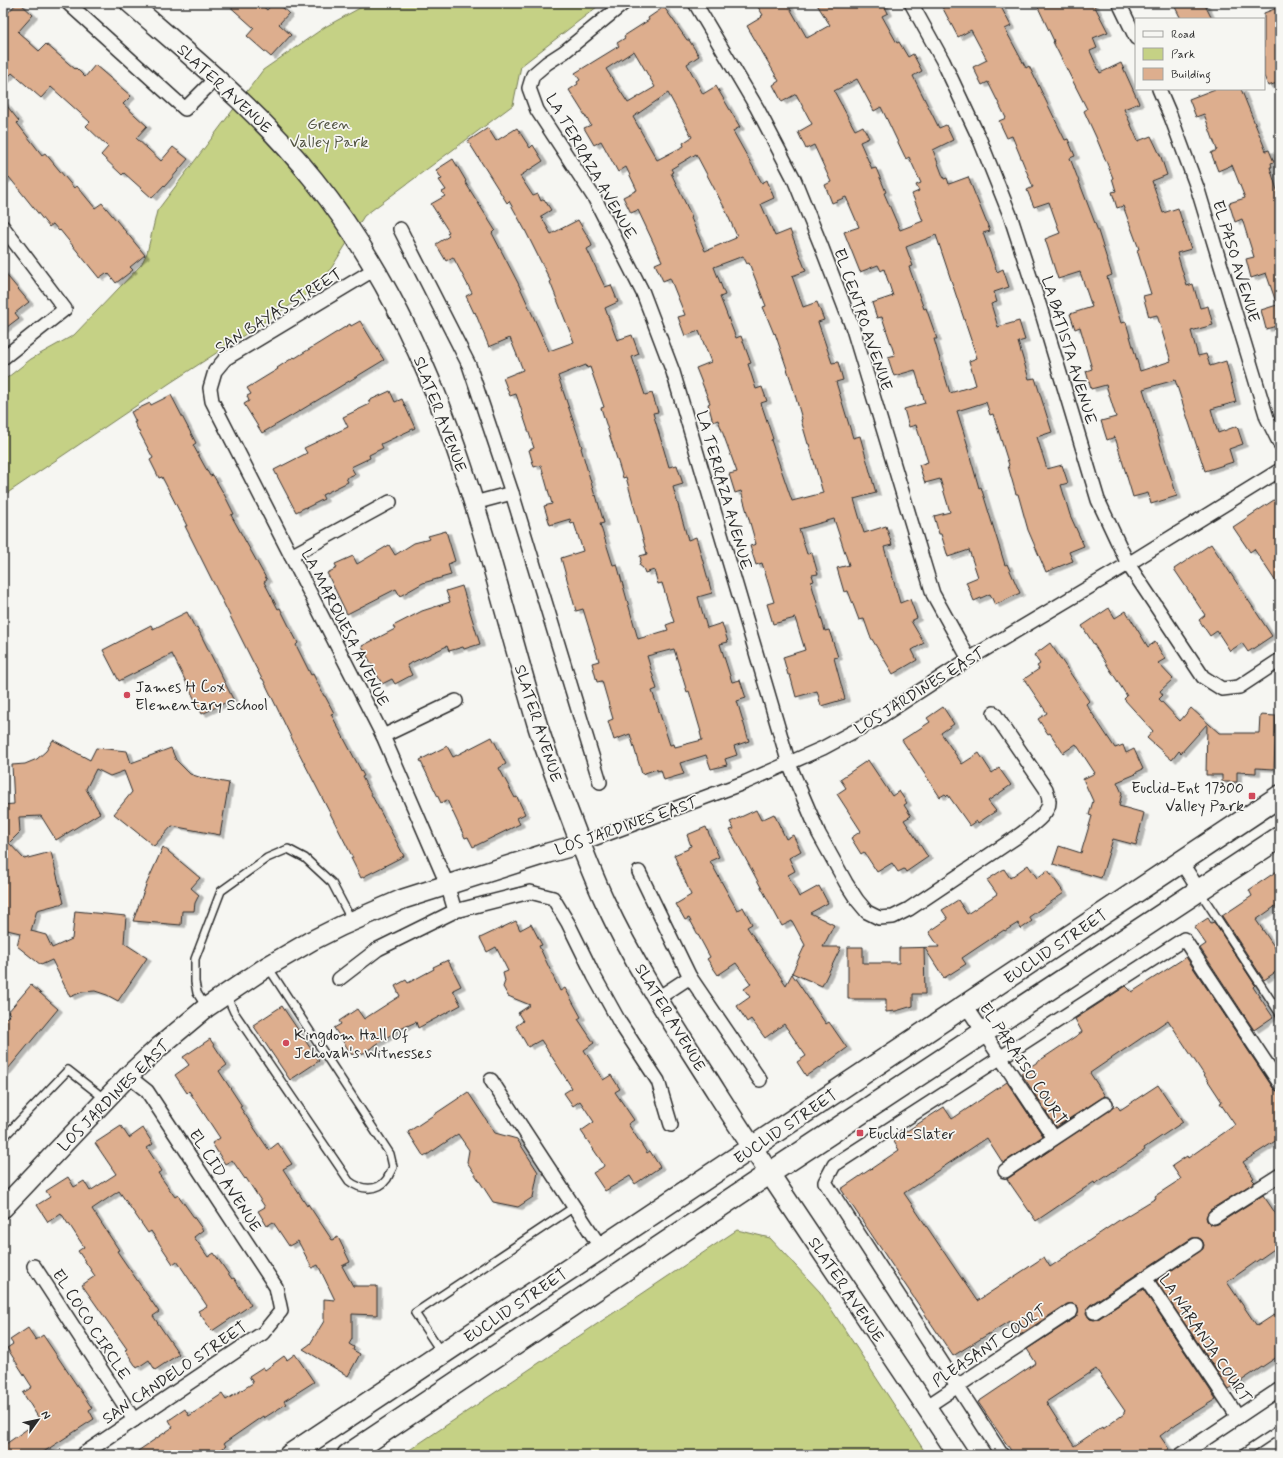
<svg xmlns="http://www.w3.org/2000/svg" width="1283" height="1458" font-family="Mynerve,sans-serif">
  <defs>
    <filter id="shadow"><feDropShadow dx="4.5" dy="2.5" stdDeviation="0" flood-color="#0004"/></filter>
  </defs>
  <rect width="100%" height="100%" fill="#f6f6f2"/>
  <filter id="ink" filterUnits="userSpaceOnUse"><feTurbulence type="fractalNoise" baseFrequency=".025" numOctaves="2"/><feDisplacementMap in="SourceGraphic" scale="8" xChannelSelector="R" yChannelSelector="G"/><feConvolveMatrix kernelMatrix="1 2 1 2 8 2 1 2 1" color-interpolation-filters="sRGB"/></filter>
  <g filter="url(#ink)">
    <g fill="#c5d185" stroke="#787e58">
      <path d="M369,3h233l-81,63 -8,39 -149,111 -44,70 -150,97 -167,113v-115l28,-22 43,-24 67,-70 6,-12 10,-42 106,-141 62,-43z"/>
      <path d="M737,1230l33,8 50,54 107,163h-525z"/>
    </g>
    <g fill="#ddae8e" stroke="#2b2b2b" fill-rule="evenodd" filter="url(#shadow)">
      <path d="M17,3h3l13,12 -15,17 21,19 7,-7 29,25 1,-1 9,9 10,-12 36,31 -8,8 24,22 -11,12 25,23 12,-14 15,12 -23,27 -1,-1 -12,13 -28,-25 -2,2 -21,-20 7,-8 -22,-21 4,-4 -39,-35 -10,11 -29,-25 -9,9v-64z"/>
      <path d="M226,3h33l8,7 6,-7h4l12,10 -10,11 12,11 -20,22 -24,-21 7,-8z"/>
      <path d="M766,3h21l20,35 23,-13 -14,-22h67l5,10 -6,3 15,27 2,-1 9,15 5,-3 9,17 -9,5 26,52 7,-3 7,15 -20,10 11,29 3,-1 2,6 19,-7 22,54 -7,2 14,39 6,-3 6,18 -15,5 3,10 -6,2 7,23 21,-6 6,19 -7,2 11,37 6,-1 17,54 -15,5 10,32 15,-4 6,18 -7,2 9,30 14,31 -15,6 4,9 -27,11 -18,-42 -10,-36h-2l-8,-28 1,-1 -16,-51 -3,1 -4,-13 -29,9 11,35h-1l12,42 2,-1 24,78 2,-1 13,29 -25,12 -5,-11 -16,7 -8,-19 12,-5 -9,-27 -21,7 -7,-23h-2l-5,-18 16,-4 -10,-33 -15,4 -6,-18 9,-3 -12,-37 -7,2 -5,-18 21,-6 -10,-33 -21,6 -6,-18 7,-2 -13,-39 -5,1 -5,-15 21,-7 -9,-27 -3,2 -3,-6 -18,7 -16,-40 15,-5 -13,-30 -14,6 -7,-18 6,-3 -17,-37 -8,4 -8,-17 14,-8 -16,-30 -14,8 -9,-17 6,-4 -32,-55 15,-9 -1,-1 2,-1 -5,-8zM857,79l17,32 7,-4 25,52 3,-2 12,26 -5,2 3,6 -7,3 11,27 -23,9 -16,-37 2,-1 -10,-24 -4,1 -12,-27 9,-4 -6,-12 -8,4 -21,-39zM936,235l41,123 -8,3 7,24 -26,8 -16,-54h3l-11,-31 -2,1 -15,-42 4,-1 -7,-19z"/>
      <path d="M940,3h59l12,23 -6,3 21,39 3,-2 36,74 3,-1 7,17 -5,2 28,73 14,44 -5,2 14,46 5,-1 14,49 31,-10 -14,-46 -8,2 -6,-21 8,-2 -14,-44 2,-1 -16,-43 -6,2 -5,-16 4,-1 -4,-13h1l-17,-41 -12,-26 3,-2 -34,-67 1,-1 -18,-38h57l15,29 -15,6 4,10 -7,3 10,22 21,-10 18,40 -15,6 14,32 13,-5 10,21 6,18 -15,6 11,32 15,-5 13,41 -14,4 10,33 6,-2 7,24 8,-2 5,19 -22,6 7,25 8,-2 4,12 16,-5 10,41 -25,7 7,24 19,-7 6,18 -14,5 4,13 -28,9 -30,-91 -32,9 34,107 -26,8 -3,-11 -15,4 -18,-60 -8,3 -6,-19 15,-4 -10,-32 -15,4 -5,-18 6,-2 -12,-42 -5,2 -5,-15 22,-7 -12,-35 -22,7 -13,-40 15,-6 -11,-31 -15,5 -7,-17 6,-3 -21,-51 -5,2 -8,-17 7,-3 -18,-36 -6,3 -9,-18 14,-7 -16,-30 -13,7z"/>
      <path d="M1173,3h31l8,16h-31z"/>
      <path d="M664,7l23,33h2l10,16 -12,8 16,30 13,-8 24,41 -7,4 29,52 5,-3 7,18 -13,6 14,32 15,-6 7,18 9,23 -14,5 11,31 14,-5 7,18 -6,2 14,41 6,-1 5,18 -7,2 17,56 7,-2 16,57 -22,6 10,34 22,-7 6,19 -8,2 16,56 10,-4 7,19 -6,3 13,22 -12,7 5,10 -24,14 -23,-38 -6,-17 -5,1 -11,-29 -4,1 -7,-24 12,-3 -15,-46 -35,10 8,25 5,-1 6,21 -6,1 2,6 -3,1 14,49 4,-1 9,27 -4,1 11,41 -24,7 -4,-15 -21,6 -6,-22h-2l-5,-18 22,-7 -10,-32 -22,6 -6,-20 7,-2 -12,-39 -6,2 -6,-19 6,-2 -15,-53 -6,2 -6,-19 8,-2 -19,-52 -5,2 -5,-18 2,-1 -14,-35 15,-6 -12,-31 -14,5 -7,-19 7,-2 -15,-37 -7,3 -8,-17 7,-3 -24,-51 -7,3 -8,-16 14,-7 -11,-23 -8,5 -17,-31 -7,4 -10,-17 7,-3 -22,-35 9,-6 -1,-2 3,-2 -5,-7 44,-27 -2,-3 8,-5 -1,-2 25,-16 -1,-2zM634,51l21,36 -27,16 -22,-34zM668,93l24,44 -9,6 1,3 -27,14 -24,-43zM696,154l28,53 13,29 -2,1 1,1 -31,13 -14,-33 1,-1 -21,-44 2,-1 -2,-3zM743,256l4,8 2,-1 17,43 -3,1 11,27 1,-1 16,48 11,38 -1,1 7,24h1l14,49 -31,8 -21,-61 2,-1 -12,-36 6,-2 -5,-14 -6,2 -8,-25 3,-1 -10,-27 -5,2 -16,-41 5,-2 -11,-28z"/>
      <path d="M1277,8l3,8v66l-12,4 -4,-10v-63z"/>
      <path d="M1215,89h26l25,62 3,-1 5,12 -3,1 1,4h-2l10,33v125l-14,4 -5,-19 16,-5 -11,-32 -15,5 -5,-19 8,-2 -12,-38 -7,3 -6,-19 16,-5 -13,-33 -14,6 -7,-18 6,-3 -13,-36 -8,3 -7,-18z"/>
      <path d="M3,101l16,20 -2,2 25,32 3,-2 29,35 3,-2 18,22 7,-5 43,52 -15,12 3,3 -17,13 -7,-9 -1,1 -2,-2 -7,5 -39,-48 -1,1 -6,-7 -4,3 -40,-50 -6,4z"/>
      <path d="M488,128l8,13 21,-13 13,20 3,-3 10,16 -23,15 13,20 5,-2 3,7 3,-2 7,11 -10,6 10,18 27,-14 13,22 1,4 -5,3 18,38 6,-2 7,17 -13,6 12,32 15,-5 7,19 -7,3 13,38 7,-2 6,19 -5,1 16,54 8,-2 6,19 -10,3 15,53 8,-3 16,56 -14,4 9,31 15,-5 6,19 -8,2 12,38 8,-2 6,18 -9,3 12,40 -15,5 3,9 -12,4 2,6 -16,4 -5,-14 -26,8 4,11 -20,6 -3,-10 -4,1v-2l-15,5 -12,-40 -16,6 -6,-19 5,-2 -11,-38 -5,1 -5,-19 7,-2 -16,-52 -7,2 -15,-53 22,-7 -9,-28 -3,1 -1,-5 -20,6 -6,-19 8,-2 -11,-39 -7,2 -5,-17 5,-2 -18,-54 -6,2 -7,-18 20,-8 -13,-32 -21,9 -14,-35 -1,1 -8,-17 6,-3 -19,-36 -7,4 -10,-17 13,-8 -2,-3 2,-1 -18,-28 14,-8 -3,-4 4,-2 -7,-10 3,-1 -6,-9 17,-11 13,22 -1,1 30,48 -3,3 26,50 31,68 25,-9 -24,-60h1l-26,-52 -16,-29 -2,2 -39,-62zM586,365l1,3 3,-1 14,40 -3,1 22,70 3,-1 21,77 -7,2 1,4 -2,5 4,3 2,5 9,-3 4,14 4,-1 12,39 -8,3 2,5 -30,9 -21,-75 -4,1 -13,-41 4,-1 -8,-28 -1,1 -14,-48 1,-1 -24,-71zM674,649l13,43 2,-1 12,41h-1l2,8 -27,7 -1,-3 -4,1 -13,-40 -5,-14 5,-2 -10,-33z"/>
      <path d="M3,271l26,31 -14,11 4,5 -16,12z"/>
      <path d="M360,321l24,39 -91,55 -31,18 -18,-29 5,-3 -2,-5 4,-2 -4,-6 31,-19 -1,-1 17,-11 1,1 55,-34 1,2z"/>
      <path d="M390,391l5,11 7,-3 13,29 -34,16 2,4 -14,7 1,3 -19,9 4,7 -9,4 2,4 -26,13 2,4 -18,9v-1l-10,5 -22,-42 33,-17 -3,-5 44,-21 -5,-10 27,-13 -2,-3z"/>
      <path d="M171,395l25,48 -3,2 17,31 3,-1 12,21 9,18 -3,1 36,65 -3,2 14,27 2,-1 11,22 7,13 -2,2 15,30 2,-1 11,22h1l9,17 -3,1 33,62 -2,1 42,79 -43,22 -10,-20h2l-58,-113 -32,-66h-1l-10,-19 -67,-134h2l-25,-49 -3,1 -9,-18 3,-2 -19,-36h2l-5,-10 19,-9 1,2z"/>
      <path d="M1280,496v92l-26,-39 -4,3 -17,-25z"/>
      <path d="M446,531l9,30 -7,3 3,11 -28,8 -23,13 -4,-7 -49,25 -20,-41 10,-5 -2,-4 18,-8 4,8 32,-19 6,10 19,-12 16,-4 -2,-3z"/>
      <path d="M1211,544l61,92 -24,16 -6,-9 -12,8 -13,-20 -7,5 -11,-16 6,-5 -31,-46z"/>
      <path d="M462,586l18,58 -16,5 -1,-2 -14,4 -2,-5 -40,19 5,10 -17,9 -3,-5 -10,5 -20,-38 33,-17 -2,-3 29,-15 28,-9 -4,-11z"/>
      <path d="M1109,608l6,10 11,-7 22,36 7,-5 10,17 -7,4 15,16 -13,12 3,4 -4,4 21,22 11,-13 28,25h40l1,-18 16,1 -2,53 -18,-1v5l-19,-1v10h-15v-7h-16l1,-51 -26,29 -2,-2 -7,9 -25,-22 6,-7 -29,-32 3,-3 -45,-70z"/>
      <path d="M187,612l8,16 2,-1 36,72 -31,15 -30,-60 -53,27 -16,-31 48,-25 2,4z"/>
      <path d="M1050,643l39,58 -3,3 29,44 8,-3 3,8 8,-4 9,20 -8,4 1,1 -19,8 5,11 -3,13 25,7 -8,32 -23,-6 -12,39 -48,-14 6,-18 22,7 11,-37 -3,-1 4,-14 -10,-22 12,-6 -19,-29 -13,9 -13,-20 -2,1 -10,-15 9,-6 -23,-34 15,-10 -2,-3 3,-2 -6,-9z"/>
      <path d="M943,707l11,17 -13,9 21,31 17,-11 13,20 7,-5 12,17 -23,16 8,10 -18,12 -1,-2 -7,5 -22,-31 -1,1 -2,-2 -5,3 -38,-57 28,-18 -3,-4z"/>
      <path d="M492,737l14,27 -7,4 16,30 2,-1 8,17 -8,4 3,6 -47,23 -5,-10 -3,1 -18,-38 -6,3 -21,-43 27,-14 6,11z"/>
      <path d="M53,740l37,20 6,-12 31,3 4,12 40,-15 5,12 14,14 12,4 27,5 -9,52 -48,-9 -18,20 -40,-32 18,-22 -8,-21 -14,5 -14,-7 -10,20 14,24 -44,27 -15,-24 -22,1 1,15 -11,11 15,16 27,-7 13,51 -27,7 -6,21 15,4 6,13 20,-9 3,-28 51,5 -2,27 23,15 -29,43 -11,-6 -12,-4 -13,1 -12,5 -18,-37 -11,5 -24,-19 3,-13 -17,-4v-124l11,-1 -2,-39 13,-1 12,-5 9,-8z"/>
      <path d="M868,760l24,36 7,-5 8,12 -3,2 7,11 -7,4 24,37 -22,15 -2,-3 -6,3 -6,-9 -15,9 -13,-20 -3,2 -10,-16 10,-7 -24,-37 9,-6 -6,-9z"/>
      <path d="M756,810l5,10 13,-6 12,25 7,-4 8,16 -12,7 6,13 -7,4 11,22 20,-11 9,17 -18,10 24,12 -11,22h18l-19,39 -30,-13 13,-28 -13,-24 -10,5 -52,-96 4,-1 -4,-7z"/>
      <path d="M706,827l13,30 -9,4 27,49 6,-3 9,17 -5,3 39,58 6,-11 34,50 3,-2 18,26 -27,20 -1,-1 -13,9 -9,-14 9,-6 -22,-32 -19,14 -14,-19 -4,3 -10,-16 13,-9 -6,-8 7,-5 -15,-21 -18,12 -11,-16 3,-2 -21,-39 -4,2 -9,-16 15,-9 -17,-40 14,-6v-2l3,-1 -4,-11z"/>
      <path d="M163,847l37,31 -9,10 8,7 -4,8 -1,8h-12l-1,14 -48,-4 13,-36z"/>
      <path d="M1028,865l9,13 11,-8 16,23 -35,24 3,4 -11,8 -3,-6 -13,8 -1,-1 -42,28 4,6 -22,14 -20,-31 1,47h-12v12l-17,5 -10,1v-13h-38v-52h15v16h36v-15l40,-1 -10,-15 19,-13 -6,-9 16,-10 9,14 30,-20 -10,-14 17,-11 6,9z"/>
      <path d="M1280,869v34l-24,17 24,35v14l-16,11 -42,-64 30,-20 -3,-6z"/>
      <path d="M1208,918l3,5 3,-1 41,63 -2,2 20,30 -19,13 -54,-82 6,-4 -12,-17z"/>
      <path d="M516,921l4,9 11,-6 11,21 -3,1 21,45 5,-3 16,29 -3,2 16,24 -10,7 19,30 8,-5 9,14 -5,3 19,28 -6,4 19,29 3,-2 10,16 -25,17 -5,-8 -25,15 -12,-18 10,-6 1,-2 -23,-34 13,-9 -14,-21 -7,5 -9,-13 8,-5 -31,-48 -13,7 -12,-21 7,-5 -5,-8 12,-8 -22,-9 -5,-9 2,-6 -2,-8 5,-2 -12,-24 -9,5 -7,-14z"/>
      <path d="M1186,957l87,131 7,5v45l-37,24 11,16 -2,1 3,3 -45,28 -4,7 1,4 3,3 4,1 4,-1 45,-29 17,25v25l-53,37 30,44 23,-15v44l-51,34 -73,-108 47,-32 1,-4 -2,-5 -3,-2h-7l-102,67 -3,4 -1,4 4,6 4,1 4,-1 45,-30 73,110 -40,25 -16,12 9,13 -9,6h-146l-36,-53 58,-39 -9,-14 48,-31 3,-4v-7l-4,-3h-7l-47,31 -9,-15 -58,36 -112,-167 58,-39 -6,-10 51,-33 8,12 55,-37 36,54 -40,27 -16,-25 -83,55 73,108 67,-44 6,10 68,-46 38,-23 -1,-2 26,-17 -9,-13 15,-10 1,2 47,-33 -15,-22 2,-1 -54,-82 -78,53 15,23 -49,31 -35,-54 61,-41 -7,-13 51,-33 6,6zM1096,1369l29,42 -1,1v2l-21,15 -1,-2 -28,19 -28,-44z"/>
      <path d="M448,960l13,26 -8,4 8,15 -43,23 -2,-6 -18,8 -36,24 -3,-4 -7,5 -18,-27 7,-4 -2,-3 18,-12 7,10 28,-18 8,-5 -5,-10 11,-6 2,3 26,-14 -1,-2z"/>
      <path d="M31,985l27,24 -55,66v-54l7,-7 -2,-2z"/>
      <path d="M282,1006l37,55 -29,19 -37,-55z"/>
      <path d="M210,1039l17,26 -8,6 23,35 -2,1 29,43 9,-7 14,21 -9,5 24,37 1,-2 24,36 6,-3 12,25 -8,4 11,20h24v29l-25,-1v25l-3,5 5,3 -1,3 7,4 -12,22 -45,-27 7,-5 14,-23v-22l11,1 -17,-35 -6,3 -14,-27 -9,5 -16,-24 -6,4 -9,-15 7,-4 -19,-29 -1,1 -13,-19 -7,4 -13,-21 8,-5 -31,-47 -2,2 -12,-18 14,-10 -6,-8z"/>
      <path d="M1158,1085l25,37 -39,26 1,2 -50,34 -1,-2 -58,39 -29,-42 110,-74 3,5z"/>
      <path d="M468,1092l27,41 22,6 21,33 -5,25 -15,10 -25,-5 -26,-40 2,-12 -11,-16 -34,23 -16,-25z"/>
      <path d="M121,1126l8,12 14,-10 10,16 -6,4 15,23 -4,2 17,24 3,-2 25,35 -9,7 14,20 6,-4 18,26 2,-1 17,27 -39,26 -14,-20 9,-5 -30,-45 -4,3 -22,-33 -3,2 -29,-42 -27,18 27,41 -2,1 42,61 -6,4 26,38 -24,16 -6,-10 -12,8 -12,-18 2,-1 -45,-64 13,-9 -17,-25 6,-4 -15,-23h-1l-7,-11 -13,9 -11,-17 13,-8 -4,-6 22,-14 6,10 10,-6 6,10 26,-17 -21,-31z"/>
      <path d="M28,1328l8,12 7,-5 49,73 -3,2 5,9 -55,36h-36v-9l37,-26 -17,-27 9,-6 -25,-39 6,-4 -3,-4z"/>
      <path d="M295,1354l19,28 -30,19 2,3 -22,14 -1,-2 -39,27 2,3 -13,9h-81l41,-28 -4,-7 16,-11 4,7 33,-22 4,6 27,-17 -4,-7 14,-9 2,3 19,-14 3,4z"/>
    </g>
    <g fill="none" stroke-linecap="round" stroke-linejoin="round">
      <g stroke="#2b2b2b" stroke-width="10">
        <g id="lane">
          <path d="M1200,892l80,122"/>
          <path d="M226,994l8,18 115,169c11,9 29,11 38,-2 2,-4 4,-8 6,-12l-3,-13 -122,-187"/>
          <path d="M206,1007l-9,-14 -2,-11v-23l26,-68 46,-33 21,-9 17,9 27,25 20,38"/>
          <path d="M3,1138l65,-68 37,29"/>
          <path d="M441,1352l-26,-39 159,-106"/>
          <path d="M1241,1455l39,-26"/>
        </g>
      </g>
      <g stroke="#2b2b2b" stroke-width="16">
        <g id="street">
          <path d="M624,3l-60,49 -17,11 -14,12 -4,13 8,22 58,89 48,94 30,79 116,392 30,70 27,49 11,17 10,12 12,6 14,-1 16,-8 112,-75c8,-7 29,-20 28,-33 0,-4 -2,-8 -3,-12l-52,-76"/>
          <path d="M695,3l62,105 37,71 28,69 31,81 80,265 36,65"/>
          <path d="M911,3l32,58 37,79 30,75 30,92 58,193 30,64 75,113 19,12 17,-2 41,-27"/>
          <path d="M1119,3l17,35"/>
          <path d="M69,4l116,105 31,-31"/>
          <path d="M1159,89l12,28 27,73 69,228 13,26"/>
          <path d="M3,227l62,82 -62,49"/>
          <path d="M400,229l69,136 43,128 88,289"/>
          <path d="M474,503l38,-10"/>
          <path d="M291,556l99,-54"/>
          <path d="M383,736l73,-35"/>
          <path d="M580,844l166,-62 77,-34 54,-29 92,-60 159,-95 152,-94"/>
          <path d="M1181,862l18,28"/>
          <path d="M639,872l51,105 70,103"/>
          <path d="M455,911l75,-19 23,6 15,25 26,53 26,47 38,58 13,44"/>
          <path d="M339,979l39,-30 77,-38 -8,-27 -64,-148 -171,-335 -2,-13 5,-17 10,-12 150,-90"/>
          <path d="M658,998l32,-21"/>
          <path d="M966,1006l88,132"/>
          <path d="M491,1080l110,168"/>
          <path d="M1005,1171l101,-67"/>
          <path d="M1214,1217l66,-42"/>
          <path d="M34,1266l100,154"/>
          <path d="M1145,1278l93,139"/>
          <path d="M1094,1312l102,-67"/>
          <path d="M926,1407l145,-96"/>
          <path d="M82,1455l181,-122 18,-22 -5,-24 -129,-196 -19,-15"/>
          <path d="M1002,1455l-177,-273 9,-17 350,-226 96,145"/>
          <path d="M1181,1455l99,-66"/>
        </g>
      </g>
      <g stroke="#2b2b2b" stroke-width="22">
        <g id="secondary">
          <path d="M130,3c64,56 131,110 184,177 58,72 102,159 134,246 36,98 60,201 90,301 7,22 15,43 23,65 14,37 27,74 44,110 31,67 73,129 112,191 78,122 162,241 241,362"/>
          <path d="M3,1208l125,-132 30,-28 49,-41 61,-41 43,-25 30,-15 62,-27 145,-46 32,-9"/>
        </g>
      </g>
      <g stroke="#2b2b2b" stroke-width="24">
        <g id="primary">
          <path d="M290,1455l990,-659"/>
          <path d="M348,1455l422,-282 510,-336"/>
        </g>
      </g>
      <use href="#lane" stroke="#f6f6f2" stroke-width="7"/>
      <use href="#street" stroke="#f6f6f2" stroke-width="13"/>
      <use href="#secondary" stroke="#f6f6f2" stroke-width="19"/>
      <use href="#primary" stroke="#f6f6f2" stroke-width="21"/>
    </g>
  </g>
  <g fill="#d1495b" stroke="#f6f6f2" stroke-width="1.5">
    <circle cx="127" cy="695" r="4"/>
    <rect x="1248" y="792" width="8" height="8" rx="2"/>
    <circle cx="286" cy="1043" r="4"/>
    <rect x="856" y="1129" width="8" height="8" rx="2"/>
  </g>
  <g text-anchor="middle" stroke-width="3.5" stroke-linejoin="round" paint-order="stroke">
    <g font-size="16" fill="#2b2b2b" stroke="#f6f6f2">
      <text transform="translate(225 88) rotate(43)" y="6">SLATER AVENUE</text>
      <text transform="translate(592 166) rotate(60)" y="6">LA TERRAZA AVENUE</text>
      <text transform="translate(1237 261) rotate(73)" y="6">EL PASO AVENUE</text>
      <text transform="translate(278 310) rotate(-32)" y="6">SAN BAYAS STREET</text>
      <text transform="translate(864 319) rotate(71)" y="6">EL CENTRO AVENUE</text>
      <text transform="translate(1070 350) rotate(73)" y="6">LA BATISTA AVENUE</text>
      <text transform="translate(441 414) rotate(69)" y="6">SLATER AVENUE</text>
      <text transform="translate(725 490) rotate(74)" y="6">LA TERRAZA AVENUE</text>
      <text transform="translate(346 627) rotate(63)" y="6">LA MARQUESA AVENUE</text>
      <text transform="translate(919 690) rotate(-32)" y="6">LOS JARDINES EAST</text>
      <text transform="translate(539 723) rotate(72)" y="6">SLATER AVENUE</text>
      <text transform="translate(626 825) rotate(-19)" y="6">LOS JARDINES EAST</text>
      <text transform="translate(1055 946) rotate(-34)" y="6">EUCLID STREET</text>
      <text transform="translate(671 1017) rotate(59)" y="6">SLATER AVENUE</text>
      <text transform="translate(1024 1063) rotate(56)" y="6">EL PARAISO COURT</text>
      <text transform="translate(113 1095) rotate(-45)" y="6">LOS JARDINES EAST</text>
      <text transform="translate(785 1126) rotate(-34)" y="6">EUCLID STREET</text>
      <text transform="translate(226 1180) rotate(57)" y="6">EL CID AVENUE</text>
      <text transform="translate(847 1289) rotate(56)" y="6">SLATER AVENUE</text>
      <text transform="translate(515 1305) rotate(-34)" y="6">EUCLID STREET</text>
      <text transform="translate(92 1324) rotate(57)" y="6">EL COCO CIRCLE</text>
      <text transform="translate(1206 1338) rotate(56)" y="6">LA NARANJA COURT</text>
      <text transform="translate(989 1345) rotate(-34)" y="6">PLEASANT COURT</text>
      <text transform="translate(174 1372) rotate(-34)" y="6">SAN CANDELO STREET</text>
    </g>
    <g font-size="16" fill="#525442" stroke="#f6f6f2">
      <text x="329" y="129">Green<tspan x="329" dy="18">Valley Park</tspan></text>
    </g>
    <g font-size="16" fill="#2b2b2b" stroke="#f6f6f2" text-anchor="start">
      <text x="135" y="692">James H Cox<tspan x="135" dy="18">Elementary School</tspan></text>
      <text x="1244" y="793" text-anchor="end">Euclid-Ent 17300<tspan x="1244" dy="18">Valley Park</tspan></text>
      <text x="294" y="1040">Kingdom Hall Of<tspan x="294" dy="18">Jehovah's Witnesses</tspan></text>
      <text x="868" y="1139">Euclid-Slater</text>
    </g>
  </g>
  <rect width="1283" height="1458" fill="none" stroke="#f6f6f2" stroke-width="16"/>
  <rect x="8" y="8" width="1267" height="1442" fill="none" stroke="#2b2b2b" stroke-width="1.5" filter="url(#ink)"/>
  <rect x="1135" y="18" width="130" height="72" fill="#f6f6f2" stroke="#a5a5a2"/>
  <rect x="1143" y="31" width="20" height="6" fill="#f6f6f2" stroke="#a5a5a2"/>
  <text x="1171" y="38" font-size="12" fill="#2b2b2b">Road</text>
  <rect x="1143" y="48" width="20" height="12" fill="#c5d185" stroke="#a5a5a2"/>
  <text x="1171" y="58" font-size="12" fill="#2b2b2b">Park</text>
  <rect x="1143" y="68" width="20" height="12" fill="#ddae8e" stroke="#a5a5a2"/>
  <text x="1171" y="78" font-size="12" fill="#2b2b2b">Building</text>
  <g transform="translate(38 1420) rotate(57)" stroke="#f6f6f2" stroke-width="3" paint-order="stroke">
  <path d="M0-3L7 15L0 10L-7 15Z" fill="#2b2b2b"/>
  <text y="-6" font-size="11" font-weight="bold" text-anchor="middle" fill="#2b2b2b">N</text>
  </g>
</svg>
